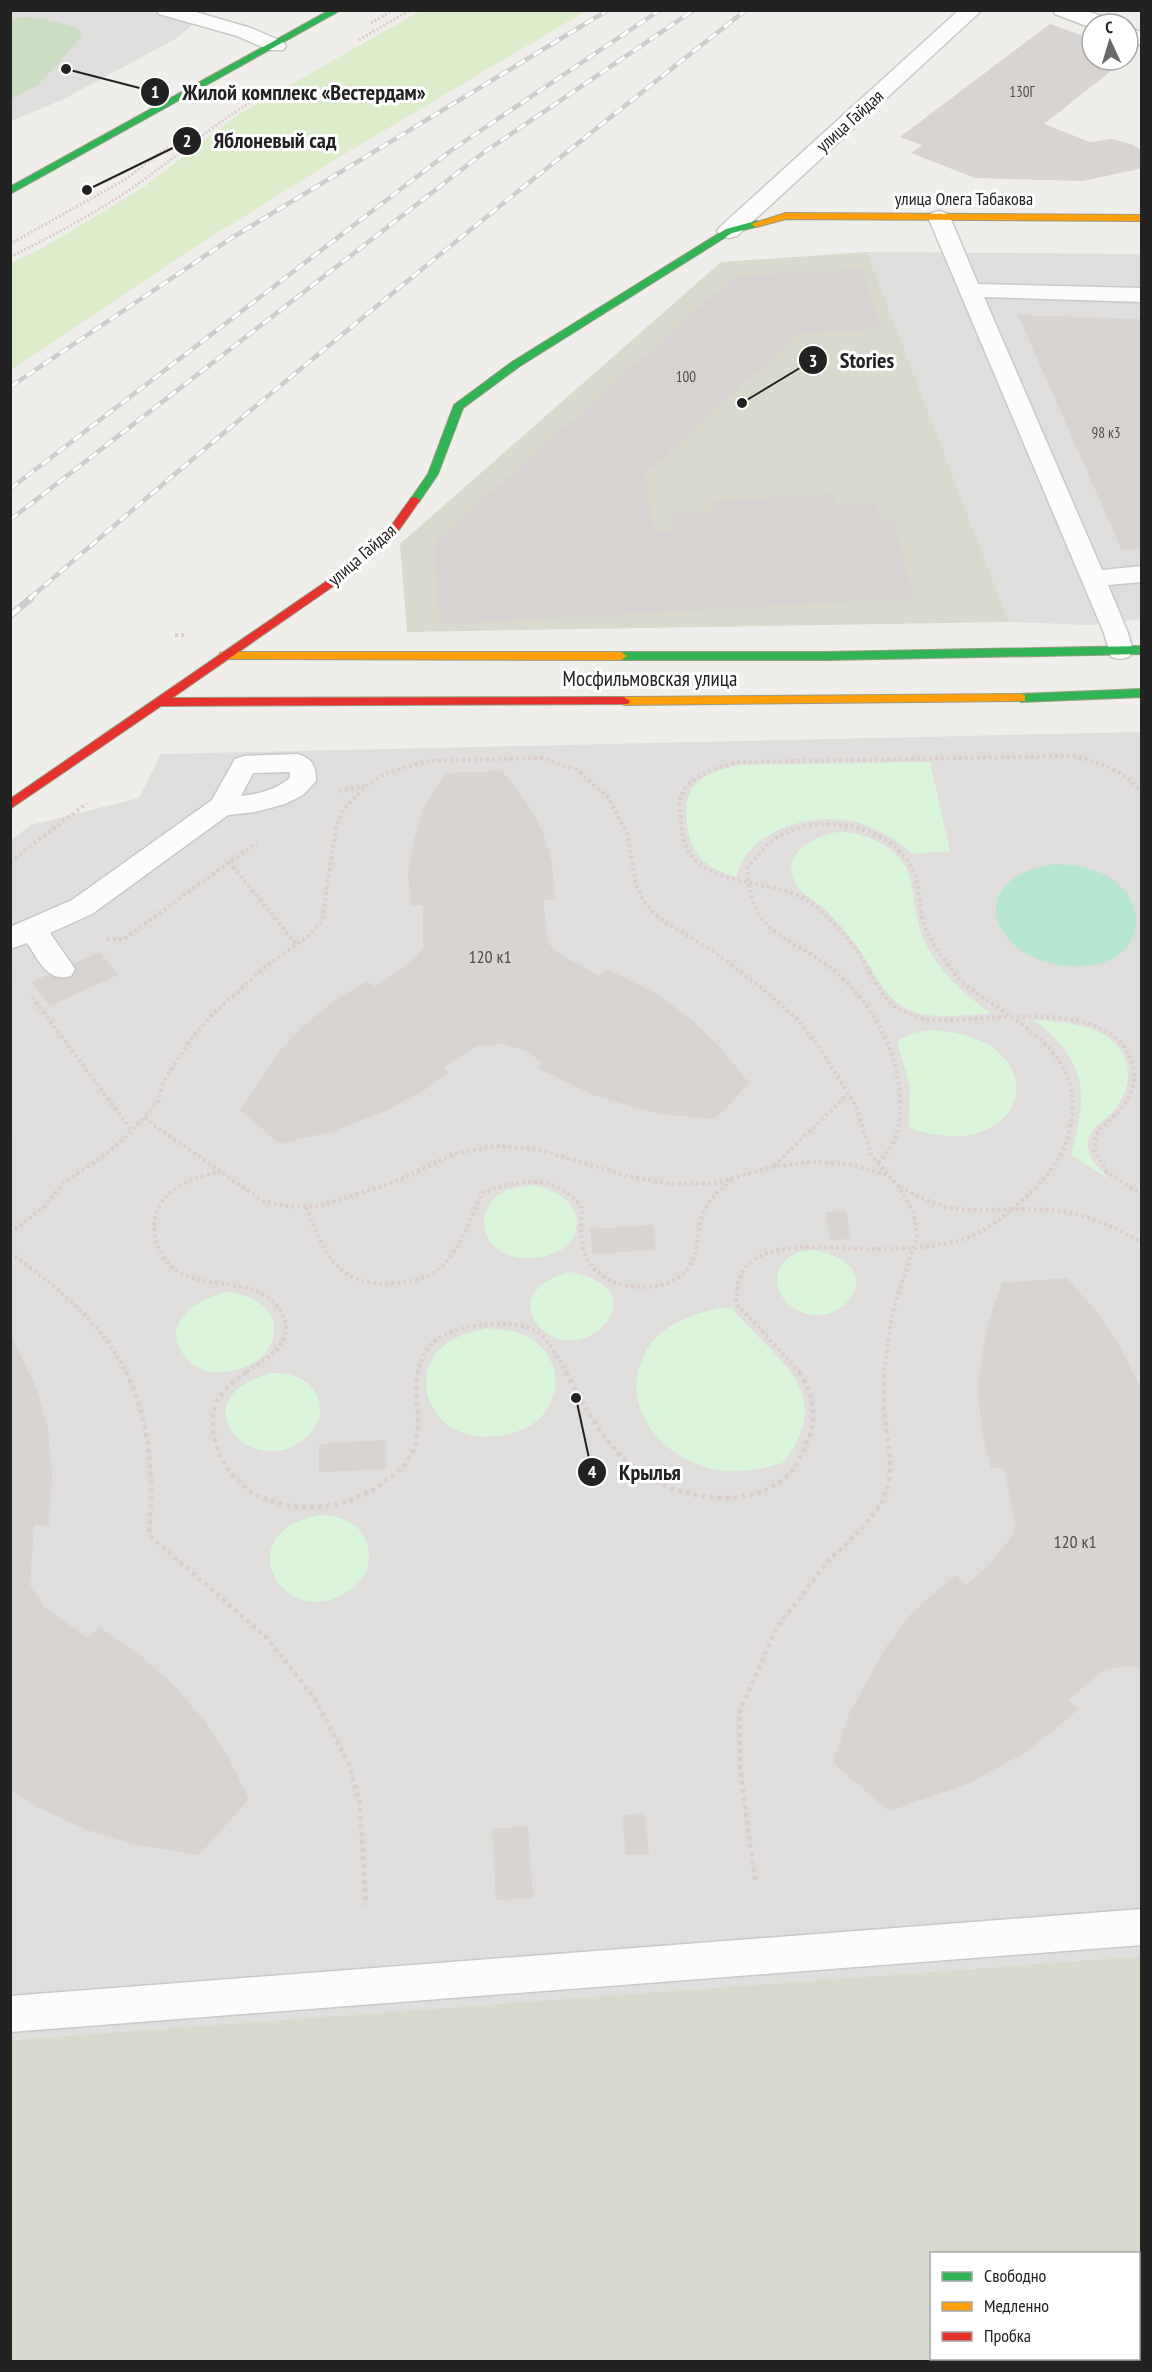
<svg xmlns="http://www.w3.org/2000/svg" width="1152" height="2372" font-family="'PT Sans Narrow',sans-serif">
  <rect width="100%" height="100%" fill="#f0eeeb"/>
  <g fill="#dfdedc">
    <path d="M11,11h197l-31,27 -113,61 -53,22z"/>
    <path d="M867,252l274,2v365l-51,6 -81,-3z"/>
    <path d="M1141,732v1224l-1130,84v-1200l20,-15 108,-27 22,-44z"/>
  </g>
  <g fill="#d9d9cd" fill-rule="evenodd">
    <path d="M867,252l142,370 -602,10 -7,-88 321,-282z"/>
    <path d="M1141,1956v405h-1130v-321zM932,2254h206v104h-206z"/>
  </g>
  <path fill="#ddeccb" d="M420,11h166l-245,145 -151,94 -179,120v-107l35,-17 99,-60 94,-72z"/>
  <path fill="#cbdec1" d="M20,17c22,0 38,5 59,12l3,7 -44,49 -27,14v-79z"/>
  <g fill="#daf5da">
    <path d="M930,762l20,89 -37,3c-17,-15 -35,-26 -57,-32 -44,-11 -108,7 -120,55 -30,-10 -45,-20 -49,-53 -5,-41 16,-51 53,-59z"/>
    <path d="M838,832c28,0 68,17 73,50 4,20 4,38 13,58 14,30 39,54 67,73 -28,2 -60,8 -86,-5 -25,-14 -35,-47 -53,-68 -9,-12 -19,-24 -31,-34 -8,-7 -18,-11 -24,-20 -20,-30 16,-50 41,-54z"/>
    <path d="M1034,1020c35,3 82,4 93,45 4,16 -2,30 -11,43 -10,14 -30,19 -28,39 1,13 12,22 20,31l-37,-23c17,-60 17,-95 -37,-135z"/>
    <path d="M933,1030c128,7 99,140 -24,98l1,-41 -13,-46 16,-8z"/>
    <path d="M532,1185c70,13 52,78 -10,73 -9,-1 -19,-4 -26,-10 -16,-14 -16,-37 1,-52 10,-8 23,-9 35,-11z"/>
    <path d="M814,1250c90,16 14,100 -30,49 -13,-15 -7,-37 11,-45 5,-3 13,-3 19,-4z"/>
    <path d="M571,1272c93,19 10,99 -30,56 -27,-29 2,-50 30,-56z"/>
    <path d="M226,1292c75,8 55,81 -8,80 -10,0 -22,-3 -29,-11 -33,-34 4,-61 37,-69z"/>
    <path d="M719,1308h13c41,52 108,81 51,155 -19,5 -38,10 -59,8 -47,-5 -97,-48 -86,-99 3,-11 8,-24 16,-32 18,-19 40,-26 65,-32z"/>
    <path d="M488,1328c15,2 31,3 44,11 28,20 31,53 9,78 -8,9 -20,14 -32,17 -17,4 -36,4 -53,-4 -33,-17 -42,-63 -10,-86 13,-10 27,-12 42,-16z"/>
    <path d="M272,1373c10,0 21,1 31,7 18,10 23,35 9,51 -51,61 -142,-32 -40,-58z"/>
    <path d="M319,1515c13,1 24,2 35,10 17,12 20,41 6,56 -65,67 -143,-46 -41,-66z"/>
  </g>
  <path fill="#b7e6d2" d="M1056,864c14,1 27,2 40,7 40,15 56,58 20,86 -12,7 -26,9 -40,9 -80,2 -122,-88 -20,-102z"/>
  <g fill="#e0dfde">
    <path d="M136,813l53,35 51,-35 26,16 -142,102 -27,-17 -86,56v-61l9,7 50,-20 -26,-19z"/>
    <path d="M10,982l54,72 -47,23 38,27 -44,35z"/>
  </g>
  <g fill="#d7d4d2">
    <path d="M1050,24l42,15v21h33l-81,64 46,18 21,-3 20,5 11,7v15l-3,3 -56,12 -108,-3 -64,-25 11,-8 -22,-8z"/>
    <path d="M863,269l17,60 -81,4 -154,141 9,57 18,-1 -2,-16 42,-2 -2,-11 122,-7 3,11 40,-2 4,16 14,-1 21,80 -474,26 -6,-81 301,-267z"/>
    <path d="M1018,315l124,4v229l-20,2z"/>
    <path d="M502,771l25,32 16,29 9,32 3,35 -12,1 6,44 12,11 39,21 6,-7 44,21 36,25 32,30 31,38 -34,36 -56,-5 -63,-18 -59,-28 6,-6 -20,-12 -18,-6 -28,2 -34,21 6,6 -26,18 -38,20 -51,20 -54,13 -40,-34 38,-57 25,-27 31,-25 33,-20 8,6 38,-27 10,-12v-43l-12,1 -3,-35 6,-31 9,-31 23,-36z"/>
    <path d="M100,952l18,23 -68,31 -18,-24z"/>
    <path d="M846,1211l5,28 -21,1 -5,-28z"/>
    <path d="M653,1225l3,25 -63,4 -3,-25z"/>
    <path d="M1067,1278l27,31 22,30 26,52v277l-14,-2 -23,3 -37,31 11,9 -50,41 -61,34 -79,27 -56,-48 16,-49 37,-67 25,-33 44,-39 12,10 23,-21 22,-28 3,-10 -11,-59 -13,1 -10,-42 -3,-44 6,-38 6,-27 12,-34z"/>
    <path d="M10,1334l26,53 12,42 4,45 -3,51h-15l-4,60 15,23 43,30 11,-11 42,29 33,30 31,35 22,34 22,44 -50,56 -65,-11 -47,-14 -50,-23 -27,-19z"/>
    <path d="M386,1440v29l-67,3v-28z"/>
    <path d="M644,1813l5,41 -23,1 -4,-40z"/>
    <path d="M528,1826l5,72 -37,2 -4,-71z"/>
  </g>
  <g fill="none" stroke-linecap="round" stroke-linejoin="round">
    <g stroke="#c9c8c7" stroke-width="3">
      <g id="lane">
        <path d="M157,10h32l62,18 32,14 3,4 -3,4h-14l-32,-14 -78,-22z"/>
        <path d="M1053,10c17,0 46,-2 57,14h-18v4l-37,-14z"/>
        <path d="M1128,28l14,4v13l-14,-4z"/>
        <path d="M939,211l7,2 4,4 28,67 164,4v14l-158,-5 118,273 40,-4v16l-34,3 20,48 5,18 -4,6 -9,2 -9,-2 -7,-24 -176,-416 4,-4z"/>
        <path d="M297,754c15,4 19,12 19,27l-13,14 -18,9 -30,8 -27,3 -136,99 -42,19 25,36 -4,7c-24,7 -32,-16 -44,-33l-17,6v-22l62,-27 140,-100 23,-41 9,-3zM290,772v6c-15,12 -31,16 -49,18l12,-23z"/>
        <path d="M1142,1909v36l-1132,87v-36z"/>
      </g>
    </g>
    <g stroke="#c9c8c7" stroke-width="3">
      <path id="street" d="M959,10h23l-245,226 -8,2 -8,-2 -4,-5 4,-5z"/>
    </g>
    <g stroke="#999a82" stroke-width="2">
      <g id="fast">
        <path d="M330,10h11l-331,184v-7z"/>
        <path d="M756,221l3,1v4l-27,7 -212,133 -57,42 -25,66 -19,28h-8l-1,-2 18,-26 26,-69 58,-43 214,-133z"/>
        <path d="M1142,646v8l-316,6h-205l-6,-4 6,-4h205z"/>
        <path d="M1142,689v8l-121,5 -6,-4 6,-4z"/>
      </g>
    </g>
    <g stroke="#999a82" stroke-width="2">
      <g id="slow">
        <path d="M786,213l356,2v6l-356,-2 -30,8 -5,-3z"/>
        <path d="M224,652h397l6,4 -6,4 -401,-1v-6z"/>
        <path d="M1021,694l4,1v6l-401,4 -6,-4 6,-4z"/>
      </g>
    </g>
    <g stroke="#999a82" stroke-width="2">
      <path id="jam" d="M415,497l5,3 -26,37 -62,50 -160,111 452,-1 6,4 -2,3 -467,2 -151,103v-10l314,-216 62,-50 25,-35z"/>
    </g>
    <g stroke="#dccecd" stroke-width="3" stroke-dasharray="2 2" stroke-linecap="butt">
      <path d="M371,23l22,-13"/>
      <path d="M359,40l51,-30"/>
      <path d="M10,244l116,-65 42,-32"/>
      <path d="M10,257c44,-22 88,-45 128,-73 39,-28 75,-59 116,-84"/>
    </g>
    <g stroke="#dccecd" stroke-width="4" stroke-dasharray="3 3" stroke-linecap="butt">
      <path d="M175,635h9"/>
      <path d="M339,791l25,-5"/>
      <path d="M1142,794c-17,-24 -41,-31 -68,-38l-335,6c-20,4 -63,17 -59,45 1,12 1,30 6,40 22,44 92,29 128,58 12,9 38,38 46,50 10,16 22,46 39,54 9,4 21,10 30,11 54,3 188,-27 204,47 6,28 -15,47 -35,63l-4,20 13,22 35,23"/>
      <path d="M10,862l77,-59"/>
      <path d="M229,862l68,83"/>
      <path d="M107,939h17l133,-97"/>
      <path d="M32,997l100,134"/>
      <path d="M144,1118l119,83 27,6 32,-2 71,-22 60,-29 43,-8 41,3 87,26 46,9 47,-1 50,-15 42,-6 40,2 39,11"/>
      <path d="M774,1166l74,-72"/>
      <path d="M221,1171c-24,6 -58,16 -65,44 -3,10 -2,21 2,31 17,42 57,33 93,43 21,6 43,29 32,51 -7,15 -25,24 -38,33"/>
      <path d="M900,1187c15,7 30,16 46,20 26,5 52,2 79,2 43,-1 80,11 117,34"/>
      <path d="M306,1207c19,49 31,81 91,76 14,-1 32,-5 43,-15 21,-19 30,-50 42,-75 38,-14 73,-21 100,15 -1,18 -3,38 7,54 16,28 72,34 95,11 17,-17 11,-39 19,-60 6,-14 18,-24 30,-34"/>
      <path d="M10,1233l35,-27 19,-24 40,-26 28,-25 27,-31 4,-17 27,-43 21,-24 53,-48 43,-31 15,-16 14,-92 7,-19 23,-24 18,-12 42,-13 117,-3 34,12 30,26 20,37 9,51 7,17 17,18 53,32 48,36 37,33 23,30 35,56 15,49 28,32 14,24 4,25 -25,79 -8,58"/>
      <path d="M10,1252c46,36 91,68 116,121"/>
      <path d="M418,1373c2,-12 7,-24 17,-32 21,-17 78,-24 102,-9 13,9 22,28 30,41"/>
      <path d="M800,1373l-64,-70c1,-12 1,-26 10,-36 26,-29 84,-18 118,-18 28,0 57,0 85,-6 31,-6 56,-26 79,-48 19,-18 37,-40 42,-67 14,-65 -32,-93 -79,-125 -13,-9 -27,-17 -36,-29 -13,-18 -28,-36 -33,-57 -4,-17 -2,-36 -11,-51 -24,-41 -85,-52 -126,-33 -16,7 -27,22 -38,35 2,18 4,37 16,52 13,17 35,25 52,37 48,31 81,82 85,140 1,27 -2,47 -22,66"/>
    </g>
    <g stroke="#dccecd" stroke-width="4.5" stroke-dasharray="4 4" stroke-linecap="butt">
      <path d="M126,1372c25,51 28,106 23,163l116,101 49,61 35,67 11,41 6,100"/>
      <path d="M247,1372c-27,19 -40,33 -32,68 19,77 118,84 172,40 8,-6 18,-14 23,-23 15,-25 3,-58 8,-85"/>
      <path d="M566,1372c22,39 39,78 79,103 39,25 104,35 142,1 9,-9 14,-20 19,-31 12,-27 8,-49 -6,-73"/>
      <path d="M755,1880l-15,-111 -1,-56 37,-84 51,-67 35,-34 19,-23 8,-21 1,-26 -6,-49v-37"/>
    </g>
    <use href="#lane" fill="#fdfcfc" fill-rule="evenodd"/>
    <use href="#street" fill="#fdfcfc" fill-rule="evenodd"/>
    <use href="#fast" fill="#30b455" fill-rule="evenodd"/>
    <use href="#slow" fill="#ff9f0a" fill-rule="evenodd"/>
    <use href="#jam" fill="#e5322d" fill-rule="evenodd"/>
    <g stroke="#ccc" stroke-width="4.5">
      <g id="rail-far1">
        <path d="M10,387l220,-148 378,-229"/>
        <path d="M10,489l443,-340 207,-139"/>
        <path d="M10,520l473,-367 211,-143"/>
        <path d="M29,599c234,-203 474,-398 717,-589"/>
      </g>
    </g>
    <g stroke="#ccc" stroke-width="7">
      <path id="rail" d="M10,616l21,-18"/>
    </g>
    <use href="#rail-far1" stroke="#fff" stroke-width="3" stroke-dasharray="10" stroke-linecap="butt"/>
    <use href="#rail" stroke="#fff" stroke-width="4.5" stroke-dasharray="13" stroke-linecap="butt"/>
  </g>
  <g text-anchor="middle" stroke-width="6" stroke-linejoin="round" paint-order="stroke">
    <g font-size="15" fill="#4f4e4e">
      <text x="1022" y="97">130Г</text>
      <text x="686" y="382">100</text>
      <text x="1106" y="438">98 к3</text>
    </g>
    <g font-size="18" fill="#222" stroke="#fff">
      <text transform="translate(850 121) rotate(-42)" y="6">улица Гайдая</text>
      <text x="964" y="205">улица Олега Табакова</text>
      <text transform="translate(362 555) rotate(-41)" y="6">улица Гайдая</text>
    </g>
    <g font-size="18" fill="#4f4e4e">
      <text x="490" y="963">120 к1</text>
      <text x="1075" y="1548">120 к1</text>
    </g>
    <g font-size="21" fill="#222" stroke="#fff">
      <text x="650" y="686">Мосфильмовская улица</text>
    </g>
  </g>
  <path fill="none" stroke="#222" stroke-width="2" d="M66 69L155 92M87 190L187 141M742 403L813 360M576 1398L592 1472"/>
  <g fill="#222" stroke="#fff" stroke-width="2">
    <circle cx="66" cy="69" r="6"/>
    <circle cx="87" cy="190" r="6"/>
    <circle cx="742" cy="403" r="6"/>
    <circle cx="576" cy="1398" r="6"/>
    <circle cx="155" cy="92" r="15"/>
    <circle cx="187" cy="141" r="15"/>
    <circle cx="813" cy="360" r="15"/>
    <circle cx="592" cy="1472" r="15"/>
  </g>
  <g font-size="18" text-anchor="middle" font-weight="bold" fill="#fff">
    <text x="155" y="98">1</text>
    <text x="187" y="147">2</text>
    <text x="813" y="367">3</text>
    <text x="592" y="1478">4</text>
  </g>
  <g font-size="22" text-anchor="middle" font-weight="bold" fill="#222" stroke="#fff" stroke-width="6" stroke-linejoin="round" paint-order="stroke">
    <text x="304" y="100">Жилой комплекс «Вестердам»</text>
    <text x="275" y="148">Яблоневый сад</text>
    <text x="867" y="368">Stories</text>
    <text x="650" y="1480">Крылья</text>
  </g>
  <rect width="1152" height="2372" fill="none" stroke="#222222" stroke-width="24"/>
  <rect x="930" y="2252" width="210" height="108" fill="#ffffff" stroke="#a7a7a7" stroke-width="1.5"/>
  <rect x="942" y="2272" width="30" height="9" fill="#30b455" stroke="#a7a7a7" stroke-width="1.5"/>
  <text x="984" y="2282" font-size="18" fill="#222222">Свободно</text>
  <rect x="942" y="2302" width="30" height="9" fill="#ff9f0a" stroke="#a7a7a7" stroke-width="1.5"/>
  <text x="984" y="2312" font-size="18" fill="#222222">Медленно</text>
  <rect x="942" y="2332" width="30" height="9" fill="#e5322d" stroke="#a7a7a7" stroke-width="1.5"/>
  <text x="984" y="2342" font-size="18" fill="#222222">Пробка</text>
  <g transform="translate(1110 42) rotate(356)"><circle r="28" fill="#ffffff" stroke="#a7a7a7" stroke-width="1.5"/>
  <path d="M0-4.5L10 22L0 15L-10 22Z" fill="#6a6968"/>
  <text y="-9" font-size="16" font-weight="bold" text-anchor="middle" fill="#222222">С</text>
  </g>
</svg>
